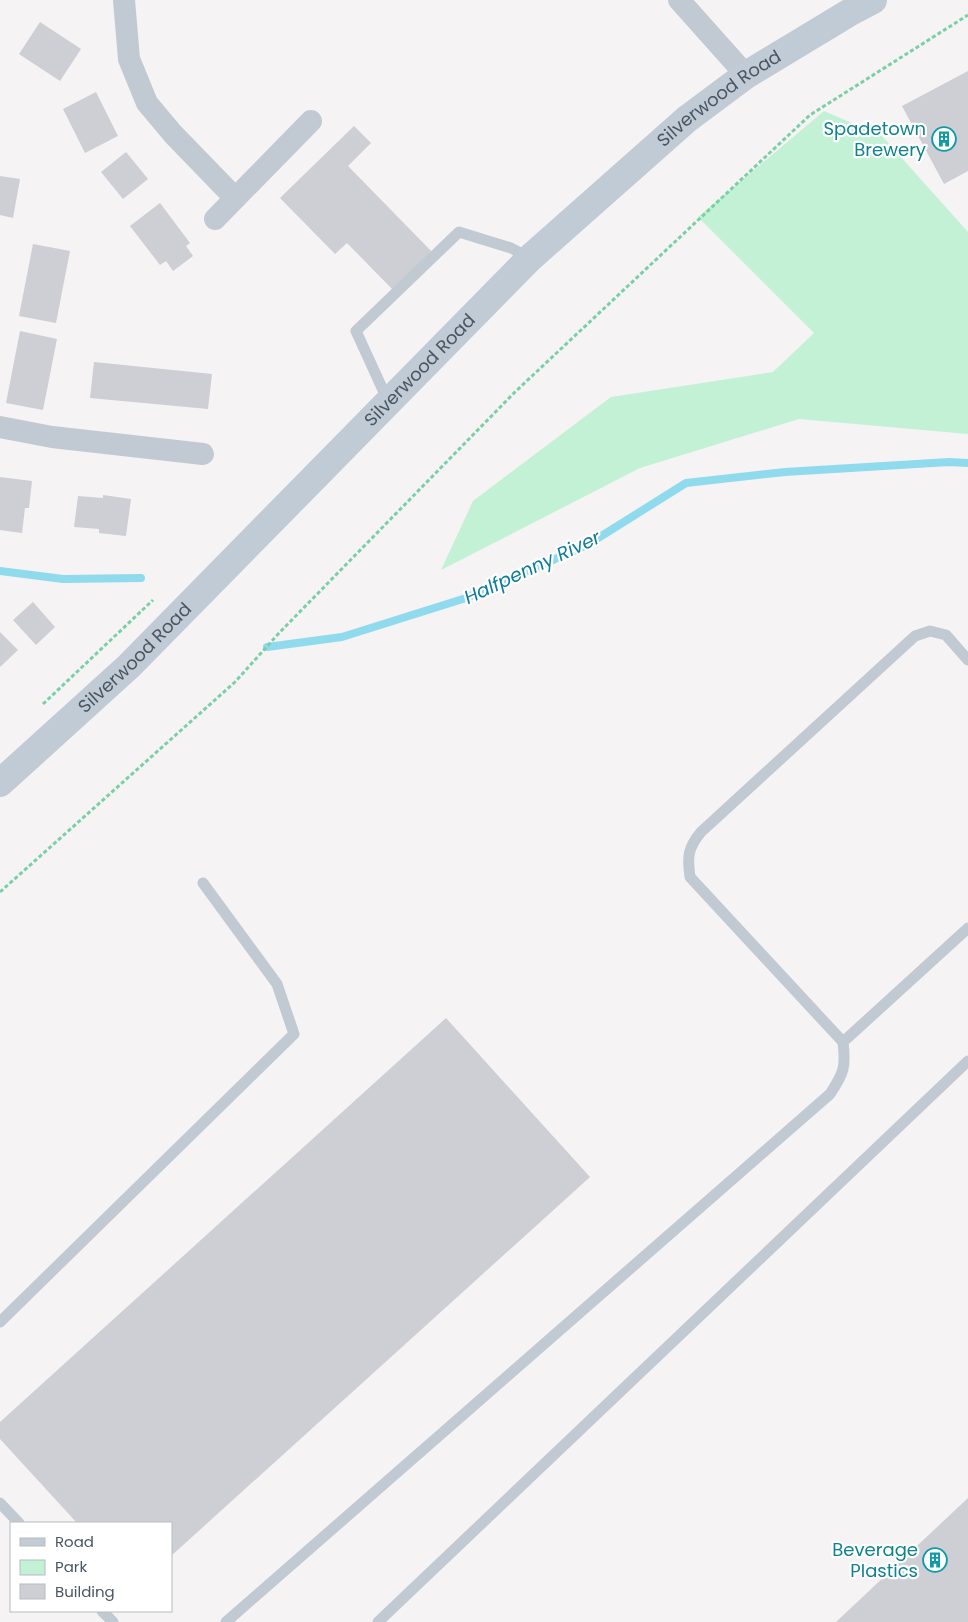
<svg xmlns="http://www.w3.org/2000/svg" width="968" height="1622" font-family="Poppins,sans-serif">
  <rect width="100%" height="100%" fill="#f5f3f3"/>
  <path fill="#c3f1d5" d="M824,111l58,25 86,96v202l-169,-15 -159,49 -199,102 32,-69 138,-104 162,-25 41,-39 -116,-116z"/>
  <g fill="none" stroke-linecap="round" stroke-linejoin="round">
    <g stroke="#90daee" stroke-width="8">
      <path d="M0,571l63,8 78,-1"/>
      <path d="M267,647l75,-10 124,-39 121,-53 99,-62 99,-11 164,-10 19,1"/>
    </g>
  </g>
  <g fill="#cdcfd5">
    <path d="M40,22l41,27 -21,32 -41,-27z"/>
    <path d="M968,71v100l-24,13 -42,-78z"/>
    <path d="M96,92l22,44 -33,17 -22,-44z"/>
    <path d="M354,126l17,17 -23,23 89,91 -39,38 -51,-52 -12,11 -55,-56z"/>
    <path d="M126,152l22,27 -25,20 -22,-27z"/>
    <path d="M0,176l20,3 -7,39 -13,-3z"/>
    <path d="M160,203l30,40 -4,3 7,10 -20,15 -7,-10 -6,4 -30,-39z"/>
    <path d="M33,244l37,7 -14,72 -37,-7z"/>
    <path d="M20,331l37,8 -14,71 -37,-7z"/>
    <path d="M94,362l118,12 -4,35 -118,-11z"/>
    <path d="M0,477l32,4 -3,27h-4l-3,25 -22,-3z"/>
    <path d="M103,495l28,4 -5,37 -27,-3v-4l-25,-2 4,-31 25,2z"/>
    <path d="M33,602l22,25 -19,18 -23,-25z"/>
    <path d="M0,632l18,18 -18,17z"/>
    <path d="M446,1018l144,159 -419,379v-33h-94l-77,-84v-17z"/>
    <path d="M968,1498v124h-132z"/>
  </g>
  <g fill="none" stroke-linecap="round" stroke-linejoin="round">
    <g stroke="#7ad0a6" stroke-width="3" stroke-dasharray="4 2.5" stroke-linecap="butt">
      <path d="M43,704l110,-104"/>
      <path d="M0,892l235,-210 45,-50 235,-240 295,-277 158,-100"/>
    </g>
    <g stroke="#c1cad2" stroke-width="11">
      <path d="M388,401l-32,-70 103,-99 52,16 19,10"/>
      <path d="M968,660l-22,-25 -16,-4 -15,5 -214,196c-13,16 -14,24 -11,45l153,165 125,-114"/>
      <path d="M0,1322l294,-288 -17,-50 -74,-101"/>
      <path d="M0,1503l19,20"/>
      <path d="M102,1611l11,11"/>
      <path d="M226,1622l604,-528c14,-21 16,-27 13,-52"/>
      <path d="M378,1622l590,-561"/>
    </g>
    <g stroke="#c1cad2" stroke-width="22">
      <path d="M124,0l5,59 18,44 26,31 62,64"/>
      <path d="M679,0l67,75"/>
      <path d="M215,219l96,-98"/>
      <path d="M0,427l52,10 151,17"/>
    </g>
    <path stroke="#c1cbd6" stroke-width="28" id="s1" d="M0,783l129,-117 401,-408 157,-139 59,-44 106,-64 21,-11"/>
  </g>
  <defs>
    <g id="building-ring" transform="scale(1.25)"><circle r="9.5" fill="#fff" stroke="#0f9aa8" stroke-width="1.5"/><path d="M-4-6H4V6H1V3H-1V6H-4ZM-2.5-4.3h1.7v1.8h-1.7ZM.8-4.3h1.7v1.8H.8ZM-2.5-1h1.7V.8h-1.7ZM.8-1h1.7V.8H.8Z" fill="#0f9aa8"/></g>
  </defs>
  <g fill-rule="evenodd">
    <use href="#building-ring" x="944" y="139"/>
    <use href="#building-ring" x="935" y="1560"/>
  </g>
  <g text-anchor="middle" stroke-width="4.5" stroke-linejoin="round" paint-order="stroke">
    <g font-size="18" fill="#4a5661" stroke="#fff">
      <text dy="6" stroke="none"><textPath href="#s1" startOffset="994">Silverwood Road</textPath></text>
      <text dy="6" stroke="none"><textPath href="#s1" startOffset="589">Silverwood Road</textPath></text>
      <text dy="6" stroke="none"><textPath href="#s1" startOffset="184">Silverwood Road</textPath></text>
    </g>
    <g font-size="18" fill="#0d838f" stroke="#fff" text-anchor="end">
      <text x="926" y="135">Spadetown<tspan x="926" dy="21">Brewery</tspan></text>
      <text x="918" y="1556">Beverage<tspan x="918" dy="21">Plastics</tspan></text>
    </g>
    <g font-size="19" font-style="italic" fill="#0c7c9b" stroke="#fff">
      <text transform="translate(532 567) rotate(-25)" y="7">Halfpenny River</text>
    </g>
  </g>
  <rect x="10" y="1522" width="162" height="90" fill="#ffffff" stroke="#b7bbc0"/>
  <rect x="20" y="1538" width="25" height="8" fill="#c1cbd6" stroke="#b7bbc0"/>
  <text x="55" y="1547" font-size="15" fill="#4a5661">Road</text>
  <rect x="20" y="1560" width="25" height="15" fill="#c3f1d5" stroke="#b7bbc0"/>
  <text x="55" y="1572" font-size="15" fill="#4a5661">Park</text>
  <rect x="20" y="1584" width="25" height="15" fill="#cdcfd5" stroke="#b7bbc0"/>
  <text x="55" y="1597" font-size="15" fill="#4a5661">Building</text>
</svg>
